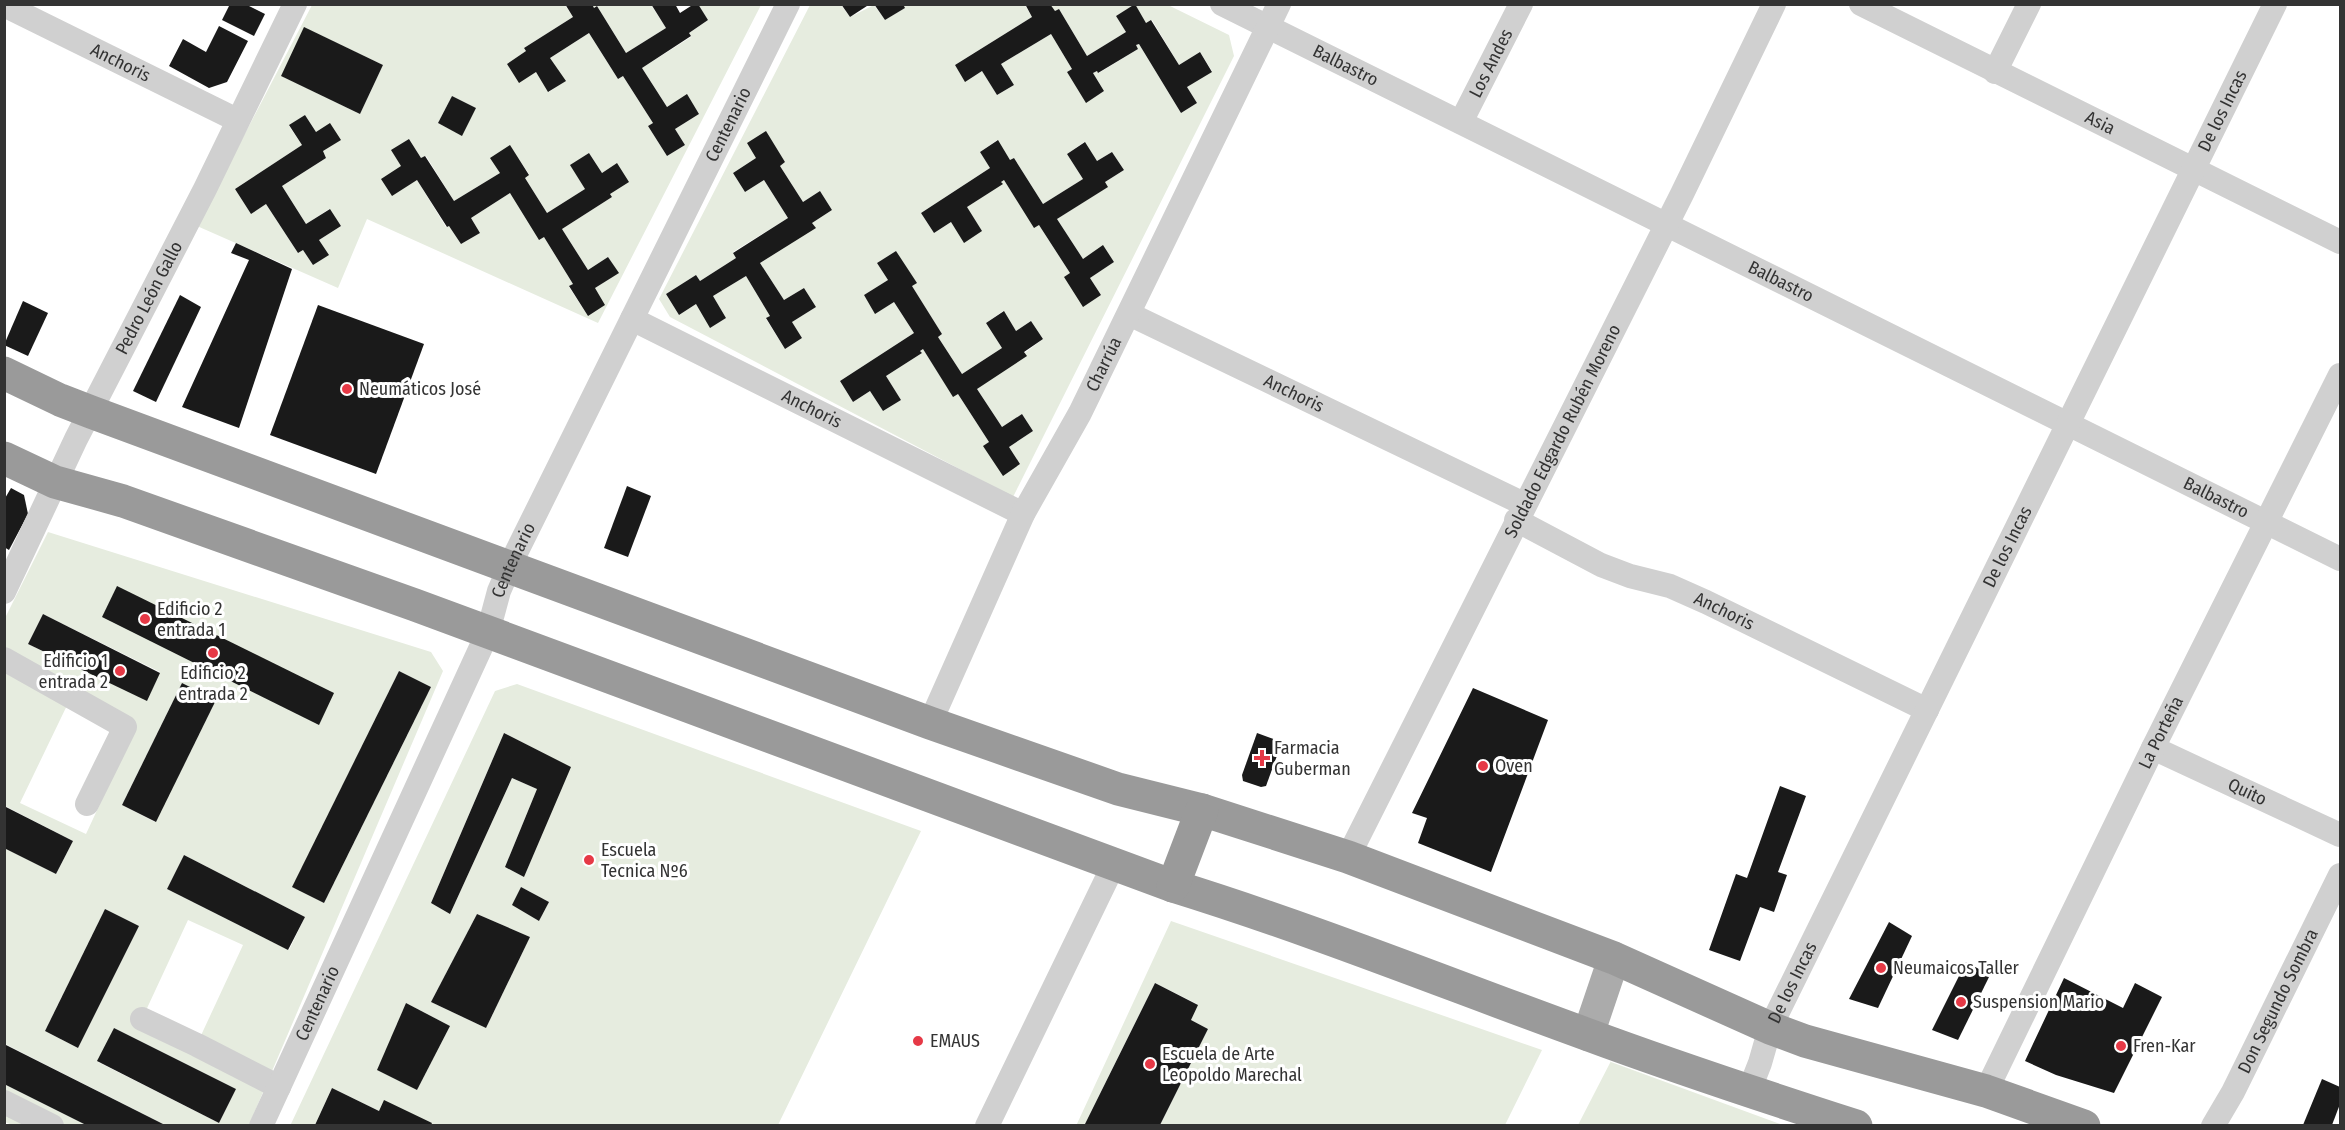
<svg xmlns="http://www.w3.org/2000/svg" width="2345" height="1130" font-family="'Fira Sans Condensed',sans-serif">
  <rect width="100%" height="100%" fill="#fff"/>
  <g fill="#e6ecdf" fill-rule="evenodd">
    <path d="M312,5h253l8,12 -49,31 2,3 -19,13 12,18 17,-10 13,20 16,-11 -15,-23 39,-25 29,46 5,-3 30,47 -5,3 19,30 18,-11 -10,-16 24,-15 -12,-19 -20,12 -25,-39 49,-31 -2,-4 19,-13 -10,-15h63l-163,318 -231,-104 -29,69 -141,-62zM305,28l78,37 -23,49 -78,-38zM452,96l24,12 -15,27 -23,-12zM305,115l11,17 24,8 -17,11 3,7 -44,28 24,38 23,-15 12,17 -22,14 9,15 -15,10 -10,-15 -5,3 -32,-49 -15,10 -16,-25 67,-44 -13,-19zM409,139l12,19 5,-2 28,45 46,-28 10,-27 19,28 -4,4 22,35 38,-24 -14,-24 18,-12 13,20 15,-10 -7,31 2,3 -50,32 26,41 20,-13 10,16 -23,15 -7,28 -19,-29 4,-3 -29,-47 -34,-44 -39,25 9,15 -19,11 -12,-18 -3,1 -29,-47 -16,-14z"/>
    <path d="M592,5h59l15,23 -40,25 -29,-47 -3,2z"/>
    <path d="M810,5h31l9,12 24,-12 11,15 20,-12 -2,-3h122l7,12 -77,48 10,16 17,-10 15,24 17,-10 -13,-21 50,-30 21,35 -5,3 19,30 18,-11 -11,-18 4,-2 2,2 39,-24 -2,-4 3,-1 42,69 16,-10 -10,-16 25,-16 -12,-19 -21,13 -27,-45 -6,3 -11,-18h33l61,30 5,21 -221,441 -343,-180 -11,-18zM766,132l19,30 -5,4 23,36 17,-11 12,19 -20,13 3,5 -55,35 24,37 20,-12 12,19 -24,15 10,16 -17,11 -19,-30 4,-3 -24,-40 -33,20 13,22 -15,9 -15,-23 -17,11 -13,-21 30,-19 4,6 36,-23 -3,-6 55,-34 -24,-38 -19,12 -12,-19 23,-15zM997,140l13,20 4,-2 29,46 40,-25 -16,-25 17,-12 13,19 15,-9 12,18 -19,12 2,5 -50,32 26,40 20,-13 11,16 -24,16 11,17 -17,11 -19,-29 5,-4 -31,-48 -5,2 -30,-47 -3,2 1,2 -35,23 -3,35 -13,-20 -17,11 -13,-20 69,-45 -10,-16zM896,251l16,35 30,48 -4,3 24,37 40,-26 -16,-25 17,-12 13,20 15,-10 12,18 -66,50 25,38 20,-13 11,17 -24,16 11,17 -17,11 -19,-29 5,-4 -31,-48 -5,2 -30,-47 -3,2 2,2 -36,23 15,24 -18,11 -13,-20 -17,11 -13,-21 74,-48 -20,-31 -18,11 -12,-18 24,-15 -11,-17z"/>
    <path d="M1050,5h84l-18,11 10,16 -39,24 -28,-47 -4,2z"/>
    <path d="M48,532l383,120 12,19 -194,454h-84l-160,-81v-196l51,26 17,-33 -68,-35 -1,-186zM43,614l117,58 -13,28 -119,-56zM399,671l32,16 -107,216 -31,-17zM182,683l34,17 -61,122 -33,-17zM73,693l59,42 -46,99 -66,-31zM184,855l121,62 -16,33 -122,-61zM105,909l34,17 -61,122 -33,-17zM188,920l55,25 -46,99 -55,-25zM114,1028l122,61 -17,34 -121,-61z"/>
    <path d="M517,684l404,147 -143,294h-347v-2l-47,-22 -5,10 -47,-23 -17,37 -25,1 205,-435zM504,733l66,34 -46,110 -19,-10 32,-78 -25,-11 -62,136 -19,-11zM521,887l28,15 -10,19 -26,-16zM477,914l53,23 -44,91 -55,-26zM406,1003l44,23 -33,64 -39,-20z"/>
    <path d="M1171,921l371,129 -37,75h-345l48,-96 -17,-9 6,-16 -42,-21 -70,141 3,1 -12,1z"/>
    <path d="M1611,1061v1l172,63h-205z"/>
    <path d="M4,1084l82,41h-74l-7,-3z"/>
  </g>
  <g fill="#1a1a1a">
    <path d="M230,4h15l20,10 -11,22 -32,-16z"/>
    <path d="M565,4h27l2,4 3,-2 29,47 40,-25 -15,-24h24l5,9 14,-9h4l10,16 -19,13 2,3 -49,32 25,39 20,-13 12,20 -24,15 10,16 -18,11 -19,-30 5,-3 -30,-47 -5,3 -29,-46 -39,25 16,23 -18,11 -12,-20 -17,11 -12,-19 19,-13 -2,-3 49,-31z"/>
    <path d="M841,4h29l-20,13z"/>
    <path d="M874,4h29l2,4 -20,12z"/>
    <path d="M1025,4h25l5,7 4,-2 28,47 39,-24 -10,-16 19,-12 11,19 5,-3 28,45 21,-13 12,20 -25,15 10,16 -16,10 -42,-69 -3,1 2,4 -40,24 -1,-2 -4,2 11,18 -18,12 -19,-31 5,-3 -21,-35 -50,30 13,21 -17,10 -15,-24 -17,11 -10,-17 77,-48z"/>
    <path d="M219,26l29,15 -21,41 -18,6 -40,-22 14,-27 23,13z"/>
    <path d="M304,27l79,38 -23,49 -79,-38z"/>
    <path d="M452,96l24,12 -14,28 -24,-13z"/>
    <path d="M305,115l11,17 14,-9 11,17 -18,11 3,7 -44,28 24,38 24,-15 11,17 -22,14 10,15 -16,10 -10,-15 -5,3 -32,-49 -15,10 -16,-25 67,-44 -13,-20z"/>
    <path d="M766,131l19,31 -5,4 23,36 17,-11 12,19 -20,13 4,5 -56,35 24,37 20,-12 12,19 -24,15 10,16 -17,11 -19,-31 4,-2 -24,-40 -33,20 13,22 -16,10 -14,-24 -17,11 -13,-21 30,-19 4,6 36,-23 -3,-5 55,-35 -24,-38 -19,12 -12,-19 23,-15 -9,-15z"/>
    <path d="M409,139l12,19 4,-2 29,45 46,-28 -10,-15 20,-13 19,30 -4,3 22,35 38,-24 -15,-24 19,-12 13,20 15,-10 12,19 -19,12 2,3 -50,32 26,41 20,-13 11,16 -24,15 10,17 -17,11 -19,-30 4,-2 -29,-47 -5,3 -29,-47 -39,25 9,15 -19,11 -12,-18 -2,1 -30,-47 -25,16 -11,-17 20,-13 -10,-16z"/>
    <path d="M998,140l12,20 4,-2 29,46 40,-25 -16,-25 18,-12 12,19 15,-9 12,18 -19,12 3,5 -51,32 26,40 20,-14 11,17 -24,16 11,17 -18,12 -19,-30 6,-4 -31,-48 -5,3 -30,-48 -3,2 2,2 -36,23 15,24 -18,12 -13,-21 -17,11 -13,-20 69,-45 -10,-16z"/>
    <path d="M236,243l56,26 -53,159 -57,-21 67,-147 -18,-7z"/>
    <path d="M896,251l21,32 -5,3 30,48 -4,3 24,37 40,-26 -16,-25 18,-12 12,20 15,-10 12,18 -19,13 3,4 -50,33 25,38 20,-13 11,17 -24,16 11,17 -17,12 -20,-30 6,-4 -31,-48 -5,3 -30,-48 -3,2 2,2 -36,23 15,24 -18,11 -13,-20 -17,11 -13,-21 74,-48 -20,-31 -19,12 -11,-19 24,-15 -11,-17z"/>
    <path d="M180,295l21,12 -45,95 -23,-11z"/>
    <path d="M23,301l25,12 -20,43 -24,-11z"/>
    <path d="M318,305l106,39 -48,130 -106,-39z"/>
    <path d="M627,486l24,10 -23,61 -24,-9z"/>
    <path d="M11,488l13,7 4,19 -19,36 -5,-3v-47z"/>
    <path d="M117,586l217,107 -15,32 -217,-108z"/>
    <path d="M43,614l117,59 -13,28 -119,-57z"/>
    <path d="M399,671l32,16 -107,216 -32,-16z"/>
    <path d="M182,683l34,17 -60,122 -34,-17z"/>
    <path d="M1473,688l75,32 -57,152 -73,-29 9,-25 -15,-5z"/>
    <path d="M504,733l67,34 -47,110 -19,-10 32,-78 -25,-11 -62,136 -19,-11z"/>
    <path d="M1257,733l25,9 -16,44 -5,1 -18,-6 -1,-6z"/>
    <path d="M1780,786l26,10 -28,76 9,3 -13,37 -14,-5 -20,54 -31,-11 27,-76 11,4z"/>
    <path d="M4,806l69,35 -17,33 -52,-26z"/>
    <path d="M184,855l121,62 -17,33 -121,-61z"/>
    <path d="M521,887l28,15 -10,19 -27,-16z"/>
    <path d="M105,909l34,17 -61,122 -33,-17z"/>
    <path d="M477,914l53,23 -44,91 -55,-26z"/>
    <path d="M1889,922l23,14 -34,72 -29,-9z"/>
    <path d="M1966,962l24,13 -32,65 -26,-10z"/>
    <path d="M2064,978l59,30 12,-25 27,14 -48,96 -58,-18 -31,-14z"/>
    <path d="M1155,983l43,22 -7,15 17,9 -48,96 -75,-1z"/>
    <path d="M406,1003l44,23 -33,64 -40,-20z"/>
    <path d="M114,1028l122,61 -17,34 -122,-62z"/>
    <path d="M4,1044l161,81h-79l-82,-41z"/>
    <path d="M2322,1079l18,8v17l-8,21h-29z"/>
    <path d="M332,1088l47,23 5,-11 48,23 -1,2h-116z"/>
  </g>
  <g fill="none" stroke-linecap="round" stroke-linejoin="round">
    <g stroke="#d0d0d0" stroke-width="24">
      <path id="s1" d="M1222,4l1118,555"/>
      <path id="s2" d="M1861,4l479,238"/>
      <path id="s3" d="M4,5l233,115"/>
      <path d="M1995,72l34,-68"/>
      <path id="s4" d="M1461,122l60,-118"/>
      <path id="s5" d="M1129,314l395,190"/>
      <path id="s6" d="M632,319l391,195"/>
      <path id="s7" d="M1516,520l85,45 29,11 40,10 36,16 221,108"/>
      <path id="s8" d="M4,592l72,-153 129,-250 90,-185"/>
      <path d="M4,659l121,68 -38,77"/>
      <path id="s9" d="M930,723l93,-209 57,-101 199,-409"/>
      <path id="s10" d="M2153,748l187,87"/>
      <path id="s11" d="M1348,857l334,-663 92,-190"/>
      <path d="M142,1019l55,26 82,42"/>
      <path id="s12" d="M1749,1091l11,-28 10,-35 505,-1024"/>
      <path id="s13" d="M1986,1091l167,-343 187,-373"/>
      <path d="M4,1102l48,24"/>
      <path id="s14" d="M261,1126l227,-494 11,-41 14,-32 275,-555"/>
      <path d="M987,1126l127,-262"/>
      <path id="s15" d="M2213,1126l20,-34 107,-217"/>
    </g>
    <path stroke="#ababab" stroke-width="32" d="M1588,1035l26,-77"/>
    <g stroke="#9a9a9a" stroke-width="33">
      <path d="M4,373l56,27 31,12 839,311 188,66 84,21 146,47 266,101 156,70 35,13 181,50 98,35"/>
      <path d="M4,458l51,24 68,19 292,104 758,281c139,43 275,98 413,148 89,33 180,63 270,92"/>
      <path d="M1173,886l29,-76"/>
    </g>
  </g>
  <g fill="#e63946" stroke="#fff" stroke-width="2">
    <circle cx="347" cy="389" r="6"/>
    <circle cx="145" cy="619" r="6"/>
    <circle cx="213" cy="653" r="6"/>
    <circle cx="120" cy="671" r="6"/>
    <path d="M1259 749h6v6h6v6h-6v6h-6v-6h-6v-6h6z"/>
    <circle cx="1483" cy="766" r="6"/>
    <circle cx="589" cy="860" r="6"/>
    <circle cx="1881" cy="968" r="6"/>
    <circle cx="1961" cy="1002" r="6"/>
    <circle cx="918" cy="1041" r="6"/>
    <circle cx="2121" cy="1046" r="6"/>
    <circle cx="1150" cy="1064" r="6"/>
  </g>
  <g text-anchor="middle" stroke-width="6" stroke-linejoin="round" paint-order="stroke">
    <g font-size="18" fill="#333" stroke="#fff">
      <text dy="6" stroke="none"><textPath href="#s3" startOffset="130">Anchoris</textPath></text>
      <text dy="6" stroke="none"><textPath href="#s4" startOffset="66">Los Andes</textPath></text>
      <text dy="6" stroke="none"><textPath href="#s1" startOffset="138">Balbastro</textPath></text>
      <text dy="6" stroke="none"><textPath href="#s12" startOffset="1089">De los Incas</textPath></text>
      <text dy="6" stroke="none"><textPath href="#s14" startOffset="1106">Centenario</textPath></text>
      <text dy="6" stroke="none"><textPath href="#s2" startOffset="267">Asia</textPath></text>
      <text dy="6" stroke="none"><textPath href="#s1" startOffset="624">Balbastro</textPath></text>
      <text dy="6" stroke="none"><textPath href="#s8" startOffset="328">Pedro León Gallo</textPath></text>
      <text dy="6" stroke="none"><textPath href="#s9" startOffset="399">Charrúa</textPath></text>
      <text dy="6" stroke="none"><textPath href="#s5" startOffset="183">Anchoris</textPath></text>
      <text dy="6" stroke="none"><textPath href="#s6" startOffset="201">Anchoris</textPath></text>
      <text dy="6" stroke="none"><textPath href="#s11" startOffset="477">Soldado Edgardo Rubén Moreno</textPath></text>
      <text dy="6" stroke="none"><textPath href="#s1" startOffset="1110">Balbastro</textPath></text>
      <text dy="6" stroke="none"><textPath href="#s12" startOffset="603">De los Incas</textPath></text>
      <text dy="6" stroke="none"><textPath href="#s14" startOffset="620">Centenario</textPath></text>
      <text dy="6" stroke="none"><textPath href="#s7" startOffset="228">Anchoris</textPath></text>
      <text dy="6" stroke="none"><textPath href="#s13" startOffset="399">La Porteña</textPath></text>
      <text dy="6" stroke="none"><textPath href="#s10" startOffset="104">Quito</textPath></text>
      <text dy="6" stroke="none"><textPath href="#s12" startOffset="117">De los Incas</textPath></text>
      <text dy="6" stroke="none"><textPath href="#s15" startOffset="141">Don Segundo Sombra</textPath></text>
      <text dy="6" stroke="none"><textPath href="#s14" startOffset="135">Centenario</textPath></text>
    </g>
    <g font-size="18" fill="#333" stroke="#fff" text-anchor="start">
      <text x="359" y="395">Neumáticos José</text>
      <text x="157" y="615">Edificio 2<tspan x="157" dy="21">entrada 1</tspan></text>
      <text x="108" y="667" text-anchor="end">Edificio 1<tspan x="108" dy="21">entrada 2</tspan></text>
      <text x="213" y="679" text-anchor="middle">Edificio 2<tspan x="213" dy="21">entrada 2</tspan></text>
      <text x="1274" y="754">Farmacia<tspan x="1274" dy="21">Guberman</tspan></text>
      <text x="1495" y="772">Oven</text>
      <text x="601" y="856">Escuela<tspan x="601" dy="21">Tecnica Nº6</tspan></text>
      <text x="1893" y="974">Neumaicos Taller</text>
      <text x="1973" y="1008">Suspension Mario</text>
      <text x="930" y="1047">EMAUS</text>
      <text x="2133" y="1052">Fren-Kar</text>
      <text x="1162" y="1060">Escuela de Arte<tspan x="1162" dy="21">Leopoldo Marechal</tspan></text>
    </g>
  </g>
  <rect width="2345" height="1130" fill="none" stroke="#333333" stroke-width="12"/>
</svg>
